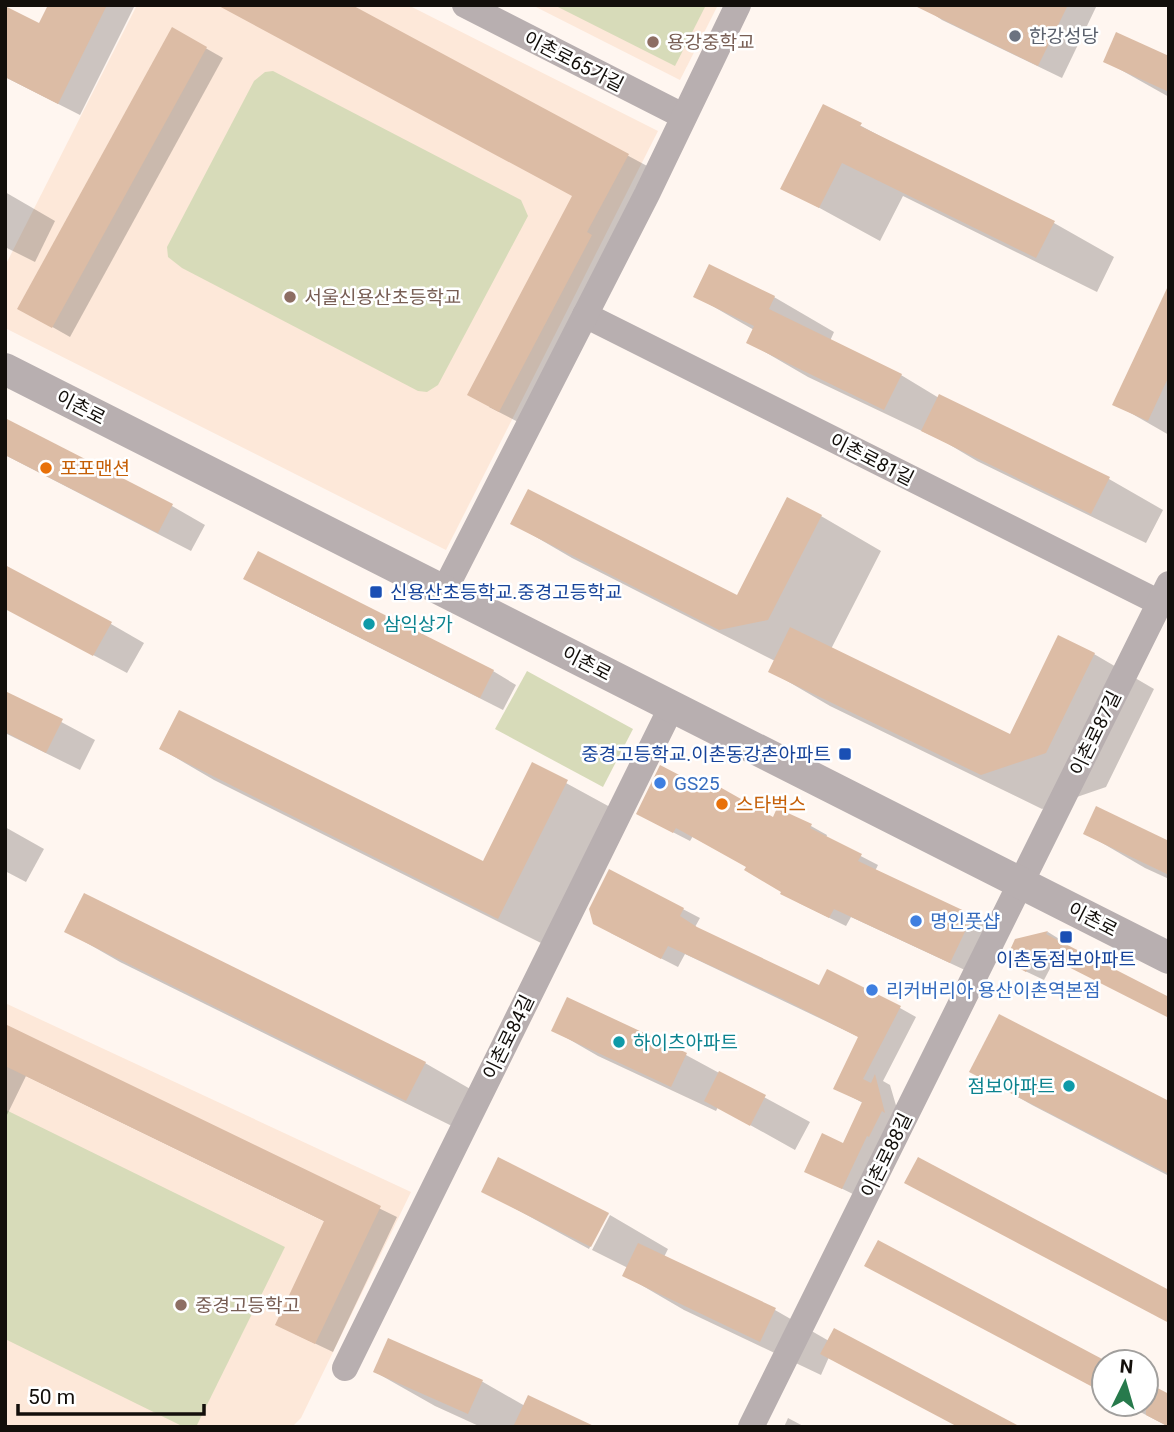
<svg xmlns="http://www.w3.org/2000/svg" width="1174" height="1432" font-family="Roboto,'Noto Sans KR',sans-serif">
  <rect width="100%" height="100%" fill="#fff6f0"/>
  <g fill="#fde8d9">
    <path d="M137,5h271l250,126 -212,419 -441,-222v-62z"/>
    <path d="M532,5h186l-38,75z"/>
    <path d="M5,1003l406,189 -110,226 -9,9h-287z"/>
  </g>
  <g fill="#d7dbb9">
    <path d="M554,5h152l-31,61z"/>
    <path d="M273,71l248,129 7,16 -90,169 -11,7 -9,-1 -236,-123 -14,-11 -1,-10 87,-166 11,-9z"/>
    <path d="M527,671l106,58 -30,58 -108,-58z"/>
    <path d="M6,1110l279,137 -89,180h-12l-179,-88z"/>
  </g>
  <g fill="#0003">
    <path d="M50,5h85l-55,110 -75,-38 35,-52z"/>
    <path d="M348,5l301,162 -129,256 -31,-16 85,-211z"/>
    <path d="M920,5h177l-35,73 -120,-58z"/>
    <path d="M172,29l51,29 -153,279 -51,-29z"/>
    <path d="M1169,58v39l-64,-36z"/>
    <path d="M824,106l82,44 148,73 60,34 -17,35 -194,-96 -23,45 -97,-53z"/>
    <path d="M5,192l50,29 -20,41 -30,-15z"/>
    <path d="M1169,288v147l-54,-31z"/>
    <path d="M695,296l79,1 60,35 -4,9 71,34 38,23 170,81 54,31 -17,33 -169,-82 -32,-19 -137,-65 -60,-35 6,-12z"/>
    <path d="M5,455l167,51 33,19 -14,26z"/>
    <path d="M821,516l60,35 -50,98 180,87 83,-82 60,35 -48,98 -64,22 -212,-103 -60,-35 5,-10 -203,-103 -60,-35 225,75z"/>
    <path d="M269,592l224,79 23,14 -13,25z"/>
    <path d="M5,608l106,16 33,19 -17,30z"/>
    <path d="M5,692l90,48 -15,30 -75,-37z"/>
    <path d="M161,749l322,115 50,-99 88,48 -68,136 -339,-169z"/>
    <path d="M715,795l58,24 38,7 16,9 -1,3 52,27 -3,6 113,55 -21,45 -116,-54 -5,9 -47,-23 -51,-36 -55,-31 -3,5 -35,-18z"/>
    <path d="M5,827l39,22 -18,33 -21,-11z"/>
    <path d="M1085,833l84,10v36l-24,-11z"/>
    <path d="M610,871l90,47 -5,9 125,60 80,21 16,9 -33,64 7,4 10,34 -41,78 -53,-26 38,-26 19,-42 -28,-15 24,-51 -174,-83 -7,13 -67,-34z"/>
    <path d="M66,931l359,132 54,31 -19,36 -340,-168z"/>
    <path d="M1048,932l16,10 -20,38 -19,-9 -9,-31z"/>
    <path d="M5,1026l392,191 -64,135 -38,-18 31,-112 -300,-146 -21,43z"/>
    <path d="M553,1030l133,25 124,67 -15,28 -77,-43 -2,4 -118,-55z"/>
    <path d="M972,1071l197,32v73l-137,-71z"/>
    <path d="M499,1159l110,56h-3l-17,34 -106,-58z"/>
    <path d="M610,1215l58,34 -4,8 111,53 54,31v16l-8,18 -137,-65 -60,-35 4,-7 -36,-18z"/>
    <path d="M389,1340l94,42 42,24 67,21h-111l-46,-21 -60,-34z"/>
    <path d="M1146,1384l23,43 -44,-23h21z"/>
    <path d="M788,1418l17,9h-21z"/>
  </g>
  <g fill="#dcbca5">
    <path d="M48,5h59l-49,99 -53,-27v-71l34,17z"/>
    <path d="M217,5h135l277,149 -42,78 5,3 -93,177 -32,-17 105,-199z"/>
    <path d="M913,5h155l-30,61z"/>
    <path d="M172,27l35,20 -155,281 -35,-19z"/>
    <path d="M1116,32l53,24v36l-66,-30z"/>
    <path d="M823,104l39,19 -2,3 195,95 -19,37 -194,-95 -23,45 -39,-19z"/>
    <path d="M709,264l66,32 -6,13 133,65 -18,36 -138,-67 8,-17 -61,-29z"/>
    <path d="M1169,284v92l-21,45 -36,-16z"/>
    <path d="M939,394l171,83 -19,37 -170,-83z"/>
    <path d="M5,418l168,86 -15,29 -153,-78z"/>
    <path d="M528,489l209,106 50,-98 35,18 -54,105 -49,10 -209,-106z"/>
    <path d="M258,551l236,119 -14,28 -237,-119z"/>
    <path d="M5,565l107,57 -19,34 -88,-47z"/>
    <path d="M790,627l220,107 48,-99 37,18 -49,100 -65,22 -213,-103z"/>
    <path d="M5,691l58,28 -17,34 -41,-21z"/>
    <path d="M179,710l304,151 49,-99 36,18 -70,139 -339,-170z"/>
    <path d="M660,765l54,28 4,-7 55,31 4,-9 35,16 -2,4 52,26 -4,7 115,54 -23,48 -116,-54 -5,9 -49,-24 1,-2 -37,-22 2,-3 -70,-39 -3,5 -37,-19z"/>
    <path d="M1096,806l73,35v34l-86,-41z"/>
    <path d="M609,869l75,39 -4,8 17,11 122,58 8,-16 74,37 -38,73 8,4 4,-9 10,39 -3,-2 -13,26 -2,-1 -25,53 -38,-17 18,-39 21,10 19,-41 -29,-13 25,-52 -75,-38 -115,-53 -7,13 -68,-35 -4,-15z"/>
    <path d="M84,893l342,169 -20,39 -342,-169z"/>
    <path d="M1048,931l-2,3 123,63v21l-132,-67 -11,21 -21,-11 10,-22z"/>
    <path d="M567,997l120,56 -16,34 -120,-56z"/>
    <path d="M999,1014l170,87v73l-200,-102z"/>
    <path d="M5,1024l376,182 -66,138 -40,-19 49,-104 -319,-155z"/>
    <path d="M719,1071l47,24 -16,31 -46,-25z"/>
    <path d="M498,1157l111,56 -18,34 -110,-55z"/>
    <path d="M918,1157l251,133v33l-265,-140z"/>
    <path d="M878,1240l226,120v33l-240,-127z"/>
    <path d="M638,1243l138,65 -16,34 -138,-66z"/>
    <path d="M834,1328l187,99h-63l-138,-73z"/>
    <path d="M388,1338l95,42 -15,34 -95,-42z"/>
    <path d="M1146,1382l23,12v33l-23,-12z"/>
    <path d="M528,1395l68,32h-83z"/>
  </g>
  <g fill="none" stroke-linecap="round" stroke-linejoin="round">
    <g stroke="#b8afb0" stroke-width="26">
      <path d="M465,5l218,111"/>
      <path d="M585,315l575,288"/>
      <path d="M444,591l203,-397 91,-189"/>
      <path d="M345,1368l327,-662"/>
      <path d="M751,1427l418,-843"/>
    </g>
    <path stroke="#b8afb0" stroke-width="32" d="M5,369l1164,589"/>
  </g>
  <circle fill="#6b7280" stroke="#fff" stroke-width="2.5" cx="1015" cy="36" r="7"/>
  <g fill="#8d6e63" stroke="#fff" stroke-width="2.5">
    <circle cx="653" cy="42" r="7"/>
    <circle cx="290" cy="297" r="7"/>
    <circle cx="181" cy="1305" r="7"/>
  </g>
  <g fill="#e8710a" stroke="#fff" stroke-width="2.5">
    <circle cx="46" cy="468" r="7"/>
    <circle cx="722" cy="804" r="7"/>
  </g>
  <g fill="#1a4fb4" stroke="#fff" stroke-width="2.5">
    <rect x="369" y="585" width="14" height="14" rx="3.5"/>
    <rect x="838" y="747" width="14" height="14" rx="3.5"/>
    <rect x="1059" y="930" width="14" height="14" rx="3.5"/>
  </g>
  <g fill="#0f9aa8" stroke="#fff" stroke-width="2.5">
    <circle cx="369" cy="624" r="7"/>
    <circle cx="619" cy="1042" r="7"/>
    <circle cx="1069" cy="1086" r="7"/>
  </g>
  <g fill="#3f7fe0" stroke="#fff" stroke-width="2.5">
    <circle cx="660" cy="783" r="7"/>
    <circle cx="916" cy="921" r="7"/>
    <circle cx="872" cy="990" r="7"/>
  </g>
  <g text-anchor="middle" stroke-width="5" stroke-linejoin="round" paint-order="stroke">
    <g font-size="19" fill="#5b616d" stroke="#fff" text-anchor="start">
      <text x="1029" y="43">한강성당</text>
    </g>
    <g font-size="19" fill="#785e54" stroke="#fff" text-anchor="start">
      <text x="667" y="49">용강중학교</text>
      <text x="304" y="304">서울신용산초등학교</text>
      <text x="195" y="1312">중경고등학고</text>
    </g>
    <g font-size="19" fill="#130f0b" stroke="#fff">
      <text transform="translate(574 61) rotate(27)" y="7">이촌로65가길</text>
      <text transform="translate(81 407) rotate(27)" y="7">이촌로</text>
      <text transform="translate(872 459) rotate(27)" y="7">이촌로81길</text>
      <text transform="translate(587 663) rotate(27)" y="7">이촌로</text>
      <text transform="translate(1095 733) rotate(-64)" y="7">이촌로87길</text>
      <text transform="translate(1093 919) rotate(27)" y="7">이촌로</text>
      <text transform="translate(508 1037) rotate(-64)" y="7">이촌로84길</text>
      <text transform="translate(886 1155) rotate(-64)" y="7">이촌로88길</text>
    </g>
    <g font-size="19" fill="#c56008" stroke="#fff" text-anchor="start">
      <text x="60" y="475">포포맨션</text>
      <text x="736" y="811">스타벅스</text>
    </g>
    <g font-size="19" fill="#164399" stroke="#fff" text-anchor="start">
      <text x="390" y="599">신용산초등학교.중경고등학교</text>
      <text x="831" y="761" text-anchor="end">중경고등학교.이촌동강촌아파트</text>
      <text x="1066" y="966" text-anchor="middle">이촌동점보아파트</text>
    </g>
    <g font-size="19" fill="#0d838f" stroke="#fff" text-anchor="start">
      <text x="383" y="631">삼익상가</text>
      <text x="633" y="1049">하이츠아파트</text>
      <text x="1055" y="1093" text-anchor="end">점보아파트</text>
    </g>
    <g font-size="19" fill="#366cbe" stroke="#fff" text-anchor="start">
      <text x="674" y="790">GS25</text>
      <text x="930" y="928">명인풋샵</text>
      <text x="886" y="997">리커버리아 용산이촌역본점</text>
    </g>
  </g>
  <rect width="1174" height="1432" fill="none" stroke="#130f0b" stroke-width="14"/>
  <g transform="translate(1125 1383) rotate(5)"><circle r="33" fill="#ffffff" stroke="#a19f9d" stroke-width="2"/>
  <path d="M0-5L12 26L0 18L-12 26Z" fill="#277a4c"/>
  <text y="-10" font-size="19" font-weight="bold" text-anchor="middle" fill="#130f0b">N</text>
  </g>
  <path d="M18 1404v10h186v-10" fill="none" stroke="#130f0b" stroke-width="3.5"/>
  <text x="28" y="1404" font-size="21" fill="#130f0b" stroke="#ffffff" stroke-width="5" paint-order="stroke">50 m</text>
</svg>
